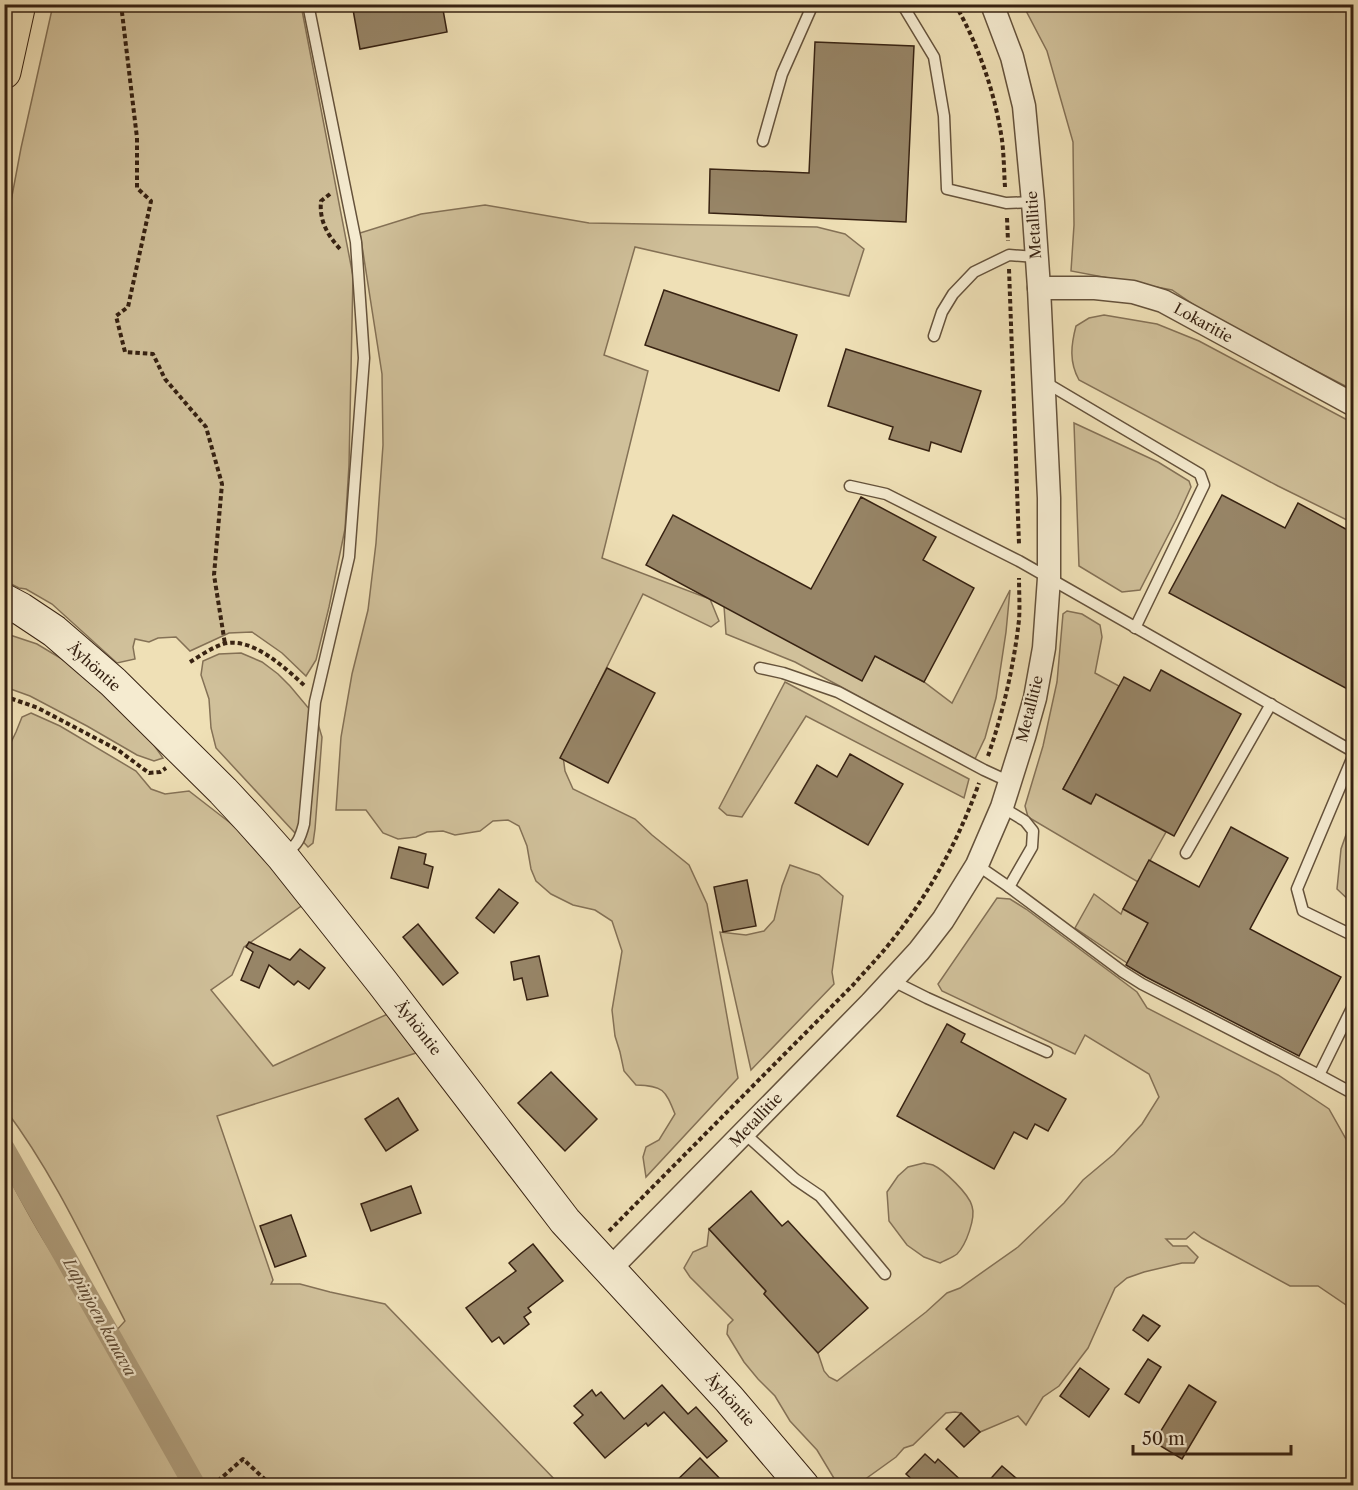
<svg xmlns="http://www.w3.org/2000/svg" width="1358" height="1490" font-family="'Libre Caslon Text',serif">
  <rect width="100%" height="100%" fill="#efe0b6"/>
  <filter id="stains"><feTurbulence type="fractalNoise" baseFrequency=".00333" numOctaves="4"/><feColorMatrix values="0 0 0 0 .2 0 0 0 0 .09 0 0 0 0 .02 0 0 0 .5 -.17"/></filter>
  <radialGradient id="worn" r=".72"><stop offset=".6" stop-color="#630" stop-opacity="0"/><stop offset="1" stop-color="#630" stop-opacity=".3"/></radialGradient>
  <g fill="#d0c09a" stroke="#847156" stroke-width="1.5">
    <path d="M53,5h248l52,271 -4,189 -4,64 -16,78 -13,53 -10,16 -24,-23 -30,-21 -23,1 -39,18 -14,-14 -18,1 -9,4 -14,-3 -2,8 2,12 -18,4 -65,-59 -26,-15 -7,-1 -14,-7v-348l16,-85z"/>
    <path d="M1023,5h330v385l-141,-73 -40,-27 -101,-19 3,-46 -1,-83 -26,-91z"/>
    <path d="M485,205l104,18 228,4 28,7 19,15 -15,47 -214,-49 -31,108 44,16 -46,187 108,41 9,22 -8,6 -68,-33 -80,162 2,15 8,18 62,30 17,16 37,30 18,39 31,174 -92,99 -3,-20 3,-10 13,-7 16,-26c-10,-25 -12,-28 -39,-29l-12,-14 -4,-19 -5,-16 -3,-26 10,-59 -10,-30 -17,-11 -22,-5 -22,-11 -15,-13 -5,-12 -4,-23 -8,-20 -11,-6 -15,1 -13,10 -25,4 -12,-4 -16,1 -11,5 -18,2 -15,-6 -17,-23h-30l5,-73 11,-63 16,-64 8,-67 7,-98 -1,-71 -22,-141 61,-19z"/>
    <path d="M1104,315l53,9 42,17 154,82v100l-75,-37 -199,-106c-10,-18 -8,-35 -3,-54l13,-8z"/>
    <path d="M1074,423l84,39 31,19 2,6 -14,31 -37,72 -18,2 -43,-26z"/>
    <path d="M1010,590l-4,42 -10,66 -11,40 -10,21 -180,-97 -69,-28 -2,-28 151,50 49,26 28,21z"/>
    <path d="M1067,611l15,3 18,11 2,12 -7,36 24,13 -56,103 27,15 6,-10 70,38 -28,50 -110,-65 -3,-11 18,-60 14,-64 6,-68z"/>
    <path d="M4,633l33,11 40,24 72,70 14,20 -9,3 -17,-6 -50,-29 -57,-30 -25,-9z"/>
    <path d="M241,653l21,9 16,12 12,12 26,31 6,20 -7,92 -2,14 -5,4 -92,-99 -5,-20 -2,-29 -8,-24 2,-14 16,-7z"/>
    <path d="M785,682l184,97 -5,19 -158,-82 -64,101 -15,-2 -8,-7z"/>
    <path d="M31,713l29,13 76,45 15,18 14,5 24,-3 40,31 29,26 46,56 -60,43 -12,28 -21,15 62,76 117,-53 26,40 -199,63 56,164 -2,4h29l30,8 55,12 175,181h-555l-1,-317c16,31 32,61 51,90 17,28 37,55 50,85l20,-22c-37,-72 -71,-147 -120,-212v-354l11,-23 6,-15z"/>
    <path d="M1353,815v89l-16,-15 4,-40z"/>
    <path d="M790,865l29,10 24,21 -11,76 2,12 -83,86 -31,-138 26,3 18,-4 10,-11 8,-34z"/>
    <path d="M1094,894l27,20 2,-5 25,14 -21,40 -52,-35z"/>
    <path d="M997,898l13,1 16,10 111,83 10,16 131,67 51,34 17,30 7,1v188l-3,-2 -4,-21 -28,-19h-28l-88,-48 -8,-6 -8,7h-20l7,7h14l11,11 -4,6h-12l-38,9 -17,6 -12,10 -27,60 -29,38 -16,11 -17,28 -8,-9 -38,16 -19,-19 -6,-1 -9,1 -33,32 -9,3 -8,9 -39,28h-17l-5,-5 -18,-30 -27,-29 -15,-25 -17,-17 -14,-17 -17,-28 1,-9 5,-5 -43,-43 -6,-9 9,-16 14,-6 2,-17 57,62 -2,3 54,59 6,18 5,6 8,4 89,-69 21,-19 13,-5 58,-41 46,-44 19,-23 31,-26 28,-30 17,-27 -10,-23 -64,-39 -10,19 -133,-63 -4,-7z"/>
    <path d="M924,1163c3,1 6,1 9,2 11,5 36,29 39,41 4,12 -6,39 -15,48 -5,4 -12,6 -17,9l-16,-6 -17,-12 -18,-24 -2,-29 11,-16 10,-9z"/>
  </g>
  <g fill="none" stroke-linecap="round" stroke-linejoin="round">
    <path stroke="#b09f7e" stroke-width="22" d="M4,1149l191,337"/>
  </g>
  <g fill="#978567" stroke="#372212" stroke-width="1.5">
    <path d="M352,4h90l5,28 -87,17z"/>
    <path d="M815,42l99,4 -8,176 -197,-9 1,-44 99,4z"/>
    <path d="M664,290l133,45 -18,56 -134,-46z"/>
    <path d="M846,349l135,42 -20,61 -30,-10 -2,9 -40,-12 4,-12 -65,-21z"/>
    <path d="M1222,495l63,33 13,-25 55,30v159l-184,-99z"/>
    <path d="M861,497l75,40 -13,23 51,28 -50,94 -49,-26 -13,25 -216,-116 27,-50 138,74z"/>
    <path d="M607,668l48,25 -47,90 -48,-25z"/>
    <path d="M1161,670l80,44 -67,122 -78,-42 -5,10 -28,-15 61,-112 26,14z"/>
    <path d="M850,754l53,30 -35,61 -73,-42 22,-38 20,12z"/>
    <path d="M1231,827l57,31 -38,71 91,48 -42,79 -153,-79 -20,-12 22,-42 -25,-14 26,-49 50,27z"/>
    <path d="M399,847l27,7 -2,10 9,3 -5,21 -37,-10z"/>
    <path d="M747,880l9,46 -33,6 -9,-45z"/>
    <path d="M499,889l19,14 -24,30 -18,-15z"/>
    <path d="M418,924l40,49 -15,12 -40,-48z"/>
    <path d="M249,942l41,18 10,-11 25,19 -16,21 -11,-8 -4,4 -25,-20 -10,23 -18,-8 12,-28 -7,-5z"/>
    <path d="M539,956l9,40 -21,4 -5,-22 -8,2 -3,-18z"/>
    <path d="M947,1024l18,10 -4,8 105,57 -18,32 -13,-7 -8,15 -13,-7 -20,37 -97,-53z"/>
    <path d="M551,1072l46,47 -32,32 -47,-48z"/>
    <path d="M398,1098l20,32 -32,21 -21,-32z"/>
    <path d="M411,1186l10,27 -50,18 -10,-27z"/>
    <path d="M751,1191l31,35 6,-5 80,87 -50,45 -54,-59 2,-3 -57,-62z"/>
    <path d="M291,1215l15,41 -31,11 -15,-41z"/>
    <path d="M533,1244l30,37 -35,27 3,4 -7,5 5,7 -25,20 -5,-7 -7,5 -26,-34 50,-37 -7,-8z"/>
    <path d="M1143,1315l17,11 -12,15 -15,-11z"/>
    <path d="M1148,1359l13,8 -22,36 -14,-9z"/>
    <path d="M1080,1368l29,21 -20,28 -29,-21z"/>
    <path d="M662,1385l26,29 8,-7 31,34 -20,17 -43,-46 -16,14 -2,-3 -41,35 -31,-35 9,-8 -9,-9 18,-16 4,6 5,-4 23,27z"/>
    <path d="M1189,1385l27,17 -34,57 -28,-17z"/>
    <path d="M961,1413l19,19 -16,15 -18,-18z"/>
    <path d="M925,1454l10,9 3,-4 28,26h-48l-12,-11z"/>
    <path d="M700,1458l26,27h-54z"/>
    <path d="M1002,1466l22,19h-39z"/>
  </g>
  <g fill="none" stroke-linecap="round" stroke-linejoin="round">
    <g stroke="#65523b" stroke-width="13">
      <g id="lane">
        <path d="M902,4l32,53 10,59 3,73 59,14 27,-1"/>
        <path d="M763,141l19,-67 31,-70"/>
        <path d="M934,336l8,-24 11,-18 21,-22 35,-17 27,2"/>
        <path d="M1043,381l157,93 4,11 -69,143"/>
        <path d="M850,486l36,8 133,67 335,191"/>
        <path d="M760,668l23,5 55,19 146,78 26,12"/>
        <path d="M1354,754l-57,135 6,22 51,25"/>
        <path d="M1002,807l23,14 8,10 -1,16 -23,40"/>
        <path d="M1186,853l85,-149"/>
        <path d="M285,854c13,-10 15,-15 19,-30l11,-122 34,-145 15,-199 -8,-116 -48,-238"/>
        <path d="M977,865l32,22 114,85 19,12 177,91 35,19"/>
        <path d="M891,980l36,18 120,54"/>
        <path d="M1319,1075l35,-71"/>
        <path d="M744,1133l51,46 25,17 65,78"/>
      </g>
    </g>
    <g stroke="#65523b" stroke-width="25">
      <g id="street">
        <path d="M1039,288h56l38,4 30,9 191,104"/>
        <path d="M610,1269l261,-266 48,-52 24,-31 34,-55 25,-58 22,-70 11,-39 9,-50 5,-70v-80l-10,-210 -6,-86 -9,-96 -12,-49 -20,-53"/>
      </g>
    </g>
    <g stroke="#372212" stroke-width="34">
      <path id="secondary" d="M4,600l17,9 33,22 59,51 110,109 27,29 32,36 100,126 183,239 164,178 74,87"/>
    </g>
    <g stroke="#372212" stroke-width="35">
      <path id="highway" d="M4,72l15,-68"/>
    </g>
    <g stroke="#372212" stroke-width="4" stroke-dasharray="4.5 3" stroke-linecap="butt">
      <path d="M121,4l16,134v50l14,13 -23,106 -12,9 9,36 28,2 12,25 41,48 16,57 -8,91 11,69"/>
      <path d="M955,4c24,42 40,89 47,136 2,16 2,32 3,47"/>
      <path d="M330,194l-9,7c-2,20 7,35 20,49"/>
      <path d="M1007,218l1,23"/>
      <path d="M1009,269l10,275"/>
      <path d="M190,662c10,-6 21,-14 33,-18 29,-8 62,24 82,42"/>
      <path d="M4,696l34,12 80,42 31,23 11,-1 6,-4"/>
      <path d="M988,756c15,-43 26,-91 31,-136 1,-14 0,-28 0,-42"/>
      <path d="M609,1231l244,-246c12,-14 25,-27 37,-42 38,-47 69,-103 89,-160"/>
      <path d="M212,1486l31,-27 29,27"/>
    </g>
    <use href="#lane" stroke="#f5ebd0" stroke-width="10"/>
    <use href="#street" stroke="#f5ebd0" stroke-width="22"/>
    <use href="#secondary" stroke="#f5ebd0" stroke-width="32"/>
    <use href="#highway" stroke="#efe0b6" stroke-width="33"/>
  </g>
  <g text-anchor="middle" stroke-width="4.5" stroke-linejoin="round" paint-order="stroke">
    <g font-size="15" fill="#372212" stroke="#f5ebd0">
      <text transform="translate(1034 225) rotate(-94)" y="5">Metallitie</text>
      <text transform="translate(1203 323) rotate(29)" y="5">Lokaritie</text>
      <text transform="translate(94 667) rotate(42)" y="5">Äyhöntie</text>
      <text transform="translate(1030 709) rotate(-76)" y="5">Metallitie</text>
      <text transform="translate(418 1028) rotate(52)" y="5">Äyhöntie</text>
      <text transform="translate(756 1120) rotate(-46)" y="5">Metallitie</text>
      <text transform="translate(730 1400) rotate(48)" y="5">Äyhöntie</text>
    </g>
    <g font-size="16" font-style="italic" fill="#614e38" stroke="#f5ebd0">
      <text transform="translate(100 1317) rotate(61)" y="6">Lapinjoen kanava</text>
    </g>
  </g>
  <rect width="1358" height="1490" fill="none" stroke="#efe0b6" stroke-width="24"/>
  <rect x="6" y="6" width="1346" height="1478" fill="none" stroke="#372212" stroke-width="3"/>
  <rect x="12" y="12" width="1334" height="1466" fill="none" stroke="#372212" stroke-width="1.5"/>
  <path d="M1133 1445v9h158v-9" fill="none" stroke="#372212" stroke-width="3"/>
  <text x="1142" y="1445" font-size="18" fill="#372212" stroke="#f5ebd0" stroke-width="4.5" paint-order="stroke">50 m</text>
  <rect width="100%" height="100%" filter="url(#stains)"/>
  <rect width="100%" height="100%" fill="url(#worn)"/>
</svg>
